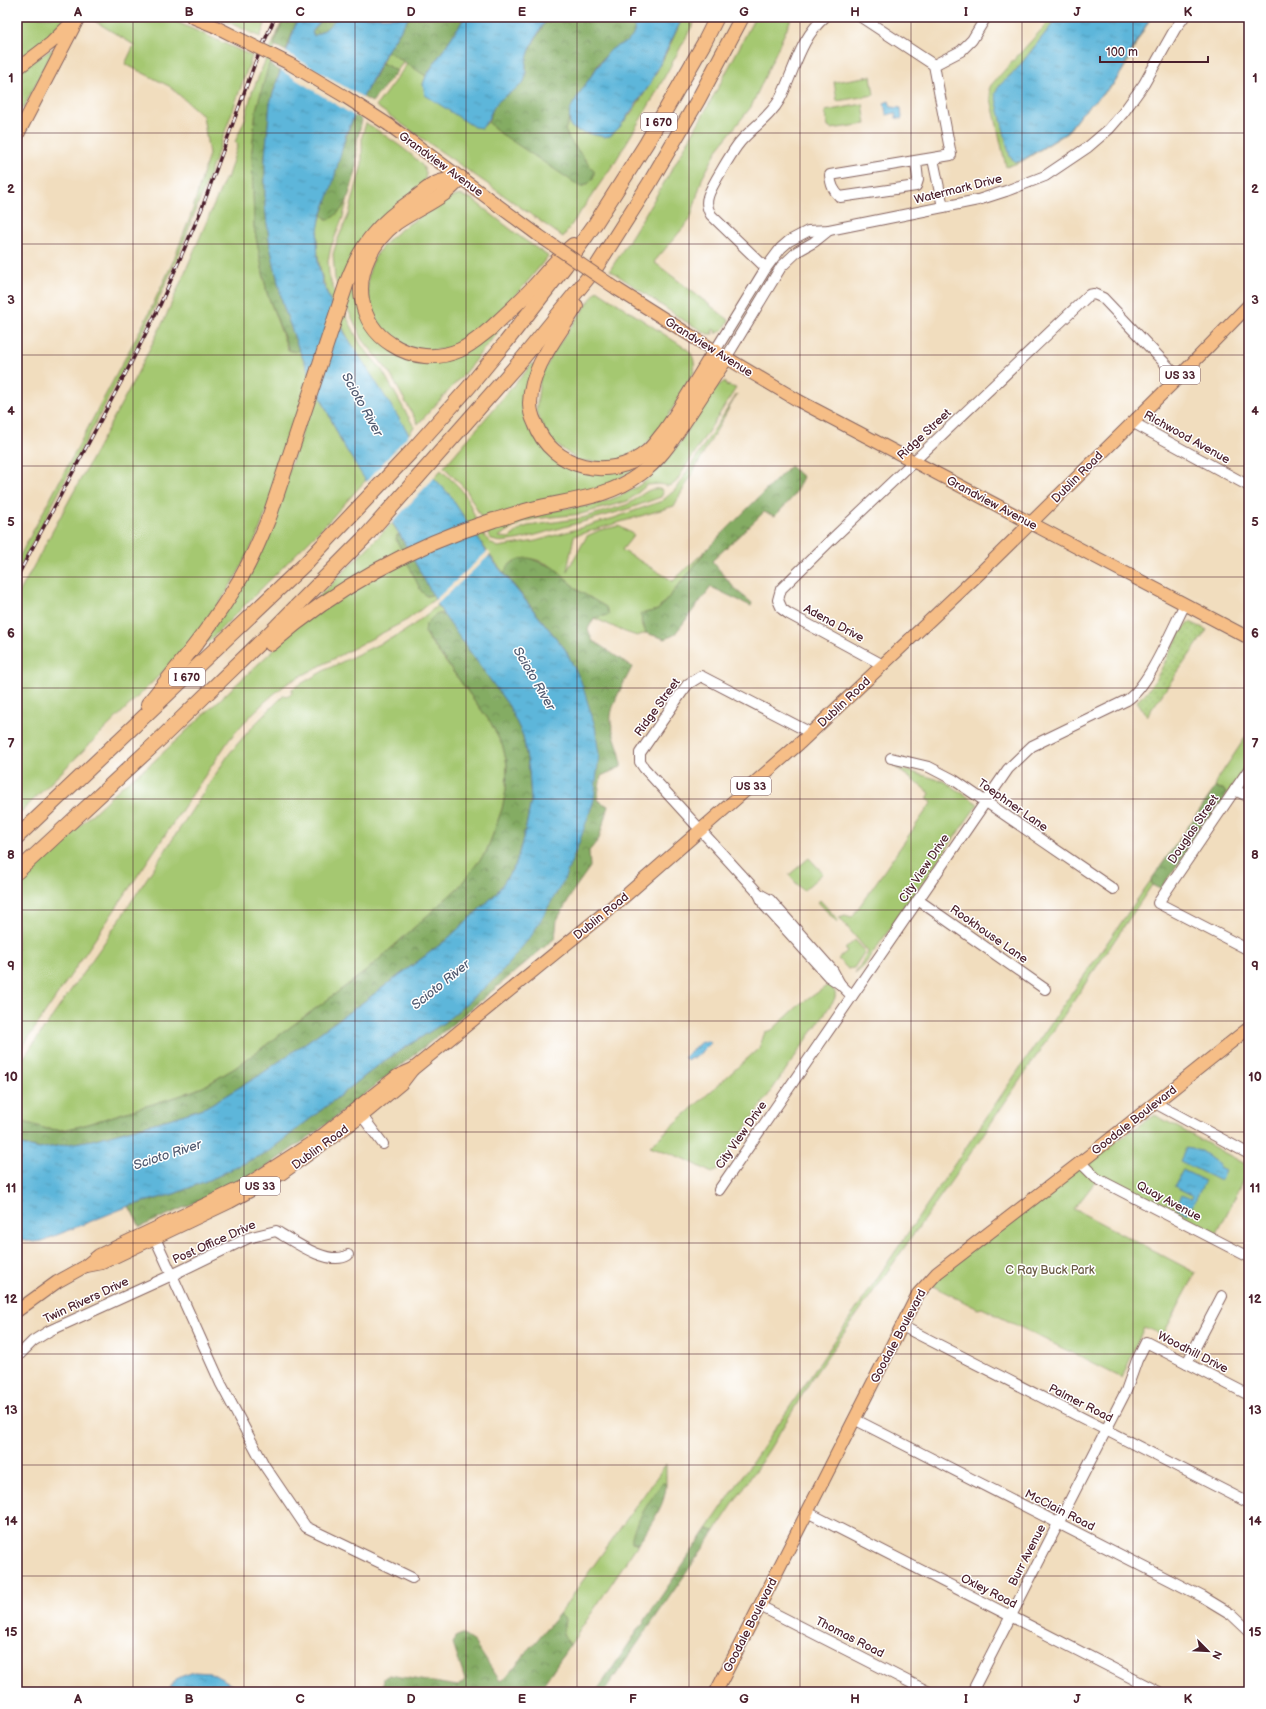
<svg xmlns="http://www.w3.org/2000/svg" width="1266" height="1709" font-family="'Balsamiq Sans',sans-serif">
  <defs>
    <pattern id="forest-crowns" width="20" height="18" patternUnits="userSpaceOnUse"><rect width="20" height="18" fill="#84ac63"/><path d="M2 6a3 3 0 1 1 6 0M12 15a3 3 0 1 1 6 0" fill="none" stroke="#6e8b52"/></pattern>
    <pattern id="garden-dots" width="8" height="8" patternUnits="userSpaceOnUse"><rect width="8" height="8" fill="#a5c871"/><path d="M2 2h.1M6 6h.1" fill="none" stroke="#90ab62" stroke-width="1.8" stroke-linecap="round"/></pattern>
    <pattern id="water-ripples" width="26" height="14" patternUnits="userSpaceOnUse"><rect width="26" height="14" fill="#5db6da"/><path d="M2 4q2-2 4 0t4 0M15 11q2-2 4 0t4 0" fill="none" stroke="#4f93b1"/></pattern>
  </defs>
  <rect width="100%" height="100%" fill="#fff"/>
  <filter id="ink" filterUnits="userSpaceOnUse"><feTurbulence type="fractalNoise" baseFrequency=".025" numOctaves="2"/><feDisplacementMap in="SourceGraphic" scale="8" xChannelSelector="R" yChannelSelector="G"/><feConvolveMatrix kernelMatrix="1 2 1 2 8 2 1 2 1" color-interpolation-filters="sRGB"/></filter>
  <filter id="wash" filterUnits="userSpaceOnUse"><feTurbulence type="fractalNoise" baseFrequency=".012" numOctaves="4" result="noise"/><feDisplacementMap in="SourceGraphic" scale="16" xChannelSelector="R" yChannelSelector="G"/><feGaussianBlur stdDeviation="0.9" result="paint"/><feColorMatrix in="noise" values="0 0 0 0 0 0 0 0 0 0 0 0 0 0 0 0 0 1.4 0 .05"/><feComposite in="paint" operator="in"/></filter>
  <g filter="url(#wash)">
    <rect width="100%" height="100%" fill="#f1ddbe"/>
    <g fill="#a5c871" stroke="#78744e">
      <path d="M17,17h53l-11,14 -42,34z"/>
      <path d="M93,17h73l86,39 -36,101 -38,100 -29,63 -32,62 -100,190v-11l129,-242 26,-55 19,-49 18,-61 -6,-38 -34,-30 -44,-22 9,-19 -41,-25z"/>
      <path d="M217,17h51l-8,20z"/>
      <path d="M683,17h14l-45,83 -37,62 -52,75 -187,-131 32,-43 18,13 -3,8 59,44 6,-6 12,11 94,38 -25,-32 -4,-9 4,-10 1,6 40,10c33,-29 55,-80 73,-119z"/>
      <path d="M755,17h37l-41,90 -32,40 -17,32 -12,41 -36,42 75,58 -5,9 -8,5 -1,-4h-3l1,4h-5l-25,-14 -73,-50c53,-82 101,-166 145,-253z"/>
      <path d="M1053,17h5l-41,52 -18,17 67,47 15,-19 32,-30 38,-67 -14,25 -8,18 -15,24 -33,30 -14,19 -46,29 -15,5 -17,-78 2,-4z"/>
      <path d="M283,19l-27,91 -4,41 2,76 13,66 21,57 7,2 4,-2 43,93 24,37 -38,42 -121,121 -3,-4c26,-34 48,-71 65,-111l40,-116 -6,-13 -25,80 -20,55 -21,41 -18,29 -39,51 -163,161v-219l116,-215 33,-66 59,-137h2l11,-35 -3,-2 10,-23 7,-27z"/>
      <path d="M54,48l-30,59 -3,3 -4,-2v-36z"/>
      <path d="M387,51l17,10 -7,10 -15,-8z"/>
      <path d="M871,76l3,19 -37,6 -3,-19z"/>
      <path d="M863,104l3,20 -35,5 -3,-2 -3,-16z"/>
      <path d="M366,123c12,8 58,36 60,50 0,4 -2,8 -3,12l-84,104 -4,-10 -2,-25 4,-13 12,-27 13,-50v-28z"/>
      <path d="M460,195l12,4 51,40 25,17c-23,30 -49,60 -80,82 -5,3 -10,8 -15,10 -17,4 -45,3 -59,-8 -24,-19 -34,-53 -20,-81 10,-19 27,-30 44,-41 13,-8 27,-21 42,-23z"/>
      <path d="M347,201l-4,16 -12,30 -3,14 1,15 8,22 24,47 21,25 32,57 -5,7c-35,-54 -112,-154 -87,-220l4,5 15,-9z"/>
      <path d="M356,273l7,42 61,46 76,-32 -37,46 -45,49 -29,-52 -26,-32 -18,-36z"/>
      <path d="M597,290l91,60c6,6 7,13 6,22l-30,51 -22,26 -28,13 -35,-1 -29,-21 -14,-28 4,-34 15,-28z"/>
      <path d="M532,364l3,1 -8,38 43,64 81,-11 -16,13 -27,16 -126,34 -15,-28 -23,-24z"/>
      <path d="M725,381l1,4 10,3 -60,94 -4,3 -5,1 -7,-2 -13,1 -19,16 -47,13 -48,5 -10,3 -25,15 11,1 13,-10 6,-2 54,-8 44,-13c12,-5 23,-21 36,-15l1,3 -2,4 -36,13 -100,28c-8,2 -26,6 -32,2 -4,-2 -5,-7 -7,-11 24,-9 51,-15 76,-20 10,-2 21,-2 30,-4 25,-6 49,-17 67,-36 23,-24 37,-55 57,-82z"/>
      <path d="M737,394l-63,112 -100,30 -7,35 20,-35 13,-6 19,-4 15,9 -12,15 51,31 -1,1 35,-33 -18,24 -31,37 -13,3 -4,8 5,12 -9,3 -12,-4 -31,-14 12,-11c-9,-5 -19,-10 -27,-16 -9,-6 -15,-17 -25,-23 -17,-11 -40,-16 -50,5 -26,-30 -43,-66 -70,-95l7,-8c8,8 18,15 24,25 10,16 14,45 33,52l38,-6 78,-23 48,-17 13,-11z"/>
      <path d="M392,523l8,12h-3l11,26 18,35 7,-1 2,4 -28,21 -119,63c-22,16 -42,36 -59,57l-212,315v-170l105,-99 30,-23 133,-124 32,-40z"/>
      <path d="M438,605l5,9h-7l-11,20 66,89 12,24 4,17 -1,27 -4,18 -10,28 -6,15 -27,35 -94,85 -130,96 -32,19 -24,9 -98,30 -18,4 -16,-1 -30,-9v-53l89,-127 123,-186 23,-27 32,-32 4,1 4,-3v-4l33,-19 77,-37 14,-10z"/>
      <path d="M1249,732v31l-22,32 -4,-6 -8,-1 2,-8z"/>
      <path d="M895,767l51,15 32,22 -115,163 -8,7 13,-22 -29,-35 6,-2 7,2 80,-115 -5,-3 3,-6z"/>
      <path d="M809,858l14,15 -20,18 -14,-16z"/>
      <path d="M1151,880l1,5 -186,275 -153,217 -44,73 -54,81 -8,-2 325,-479z"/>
      <path d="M820,900l18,20 -1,2 -19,-20z"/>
      <path d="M855,940l10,11 -11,17 -6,1 -10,-10 9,-8 -2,-2z"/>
      <path d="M828,985c7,4 9,9 6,15l-118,171 -4,2 -27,-14 -35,-13 109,-98 6,-16 7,-2 25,-23z"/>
      <path d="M1155,1115l94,51v4l-34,67 -116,-60 -25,32 122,64 -33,62 -19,-8 -22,51 -140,-70 -4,1 -51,-26 108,-86z"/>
      <path d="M666,1464v20l-4,-1 -30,60 6,1 -68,101 -7,-11 2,-15 -6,-5z"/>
    </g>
    <g fill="url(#forest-crowns)" stroke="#676647">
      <path d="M284,17h14l-12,34 -12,-6z"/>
      <path d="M324,17h14l-12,12 -12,7 -2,-4z"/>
      <path d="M409,17h56l-39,59 -39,-25z"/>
      <path d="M548,17h78l6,5 3,7 -2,7 -7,7 -14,6 -13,14 -28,46 -2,11 -4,10 4,9 25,32c1,9 -5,13 -13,16l-81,-54 -12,-11 6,-16 10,-10 19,-13 3,-8v-15l6,-15z"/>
      <path d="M382,63l15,8 -25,31 -9,-5z"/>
      <path d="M269,64l11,7 -10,32 -5,54v51l5,38 13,59 16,45 -4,2 -6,-2 -22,-57 -13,-66 -2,-76 4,-41z"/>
      <path d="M355,115l7,5 -5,21 -1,30 -9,30 -6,9 -10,9h-5l-4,-5c12,-33 18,-67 33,-99z"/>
      <path d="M790,466l13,11 -10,20 -18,19 -11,-4 -52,49 24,29 16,13 -1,3 -40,-19 -37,48 -9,4 -19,-6 -6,-19 18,-4 31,-37 18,-24z"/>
      <path d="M397,535h3l33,60 -7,1 -5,-5 -25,-52z"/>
      <path d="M529,558l26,10 24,23 27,16 3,8 -15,3 -6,11 4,11 40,27c-7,15 -23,39 -21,55 2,16 11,29 10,45l-20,9 -4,24 11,6 -9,33 -10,12 1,16 -15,21 -18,32 -2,18 -107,90 -129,102 -53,37 -29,17 -97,43 -11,-21 45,-12 42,-17 53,-26 115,-90 61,-39 53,-46 67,-327 -61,-76c6,-12 13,-14 25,-15z"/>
      <path d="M436,614h7l66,92 14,30 6,34 2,31 -5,26 -10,37 -20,30 -51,47 -83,62 -105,74 -51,30 -30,10 -84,23 -53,9 -22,-5v-24l30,9 16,1 18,-4 98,-30 24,-9 32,-19 130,-96 94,-85 27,-35 6,-15 10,-28 4,-18 1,-27 -4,-17 -12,-24 -66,-90 1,-9z"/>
      <path d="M1215,788l8,1 4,6 -66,93h-3l-6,-3 -1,-5z"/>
      <path d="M662,1483l4,1c0,22 -17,42 -28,60l-6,-1c-3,-14 22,-48 30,-60z"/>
      <path d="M707,1529l8,2 -111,161h-8z"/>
      <path d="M559,1614l6,5 -2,15 7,11 -32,47h-156l2,-14 5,-3 69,11 7,-6 -12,-36 2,-7 7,-3 12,8 26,39 5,-3z"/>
    </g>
    <path fill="url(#garden-dots)" stroke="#78744e" d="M1190,622l17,8 -60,86 -10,-15c20,-15 27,-41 40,-62 4,-6 7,-13 13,-17z"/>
    <g fill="url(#water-ripples)" stroke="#546a82">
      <path d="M298,17h26l-12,15 2,4 12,-7 12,-12h71l-22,34 -24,46 -17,37 -14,52 -12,33 -3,18 1,26 5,21 21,48 65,102 25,44 15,16 41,63 75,92 16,32 14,45 4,29 -5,45 -15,43 -15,37 -32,55 -34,41 -53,46 -61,39 -115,90 -53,26 -42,17 -45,12 -87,35 -9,1 -12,-3 -4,7v-102l22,5 53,-9 84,-23 30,-10 51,-30 105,-74 83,-62 51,-47 20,-30 10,-37 5,-26 -2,-31 -6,-34 -14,-30 -66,-92 -43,-79 -58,-92 -43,-93 -16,-45 -13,-59 -5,-38v-51l5,-54z"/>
      <path d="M465,17h83c-8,13 -17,26 -21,42 -3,7 1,17 -4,24 -5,6 -20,13 -27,21 -6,8 -6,15 -14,24l-8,-1 -49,-32 -2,-11 3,-8z"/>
      <path d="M626,17h57l-34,69 -30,42 -9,8 -6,1 -27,-6 -7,-5c0,-5 -1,-11 0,-16 3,-8 35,-56 42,-61 7,-5 17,-6 21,-14 4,-8 -1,-13 -7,-18z"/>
      <path d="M1058,17h93l-15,25 -14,29 -9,13 -32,30 -15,19 -45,28 -5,1 -6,-5 -15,-63 4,-8 18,-17z"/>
      <path d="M889,101l2,6 10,1 1,10 -1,1 -5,-1 -1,-5 -8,2 -1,-2 -2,-10z"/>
      <path d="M708,1040l3,3 -16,15h-5l-3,2 -3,-3 17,-15h5z"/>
      <path d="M1186,1148l15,3 19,14 -1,3 6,3 -5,10 -40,-20z"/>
      <path d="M1183,1170l22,11 -17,33 -12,-7 6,-12 9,4 2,-3 -19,-10z"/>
      <path d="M194,1672l17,1 30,16h8l3,3h-85l10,-14z"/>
    </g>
    <g fill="#f1ddbe">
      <path d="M284,51l80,47 -8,19 -77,-48z"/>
      <path d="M410,433l26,43 -45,48 -26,-41z"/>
      <path d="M488,551l3,3 -55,51 -2,-4z"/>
    </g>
  </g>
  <g filter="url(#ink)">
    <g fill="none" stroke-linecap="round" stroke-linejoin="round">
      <g stroke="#84625e" stroke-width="12">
        <g id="minor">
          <path d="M861,17l73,48"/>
          <path d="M934,65l27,-14 11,-11 14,-23"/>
          <path d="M933,159l10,48"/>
          <path d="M916,162l2,18 -2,6 -76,11c-7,-7 -9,-12 -10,-22l121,-20 -17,-90"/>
          <path d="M766,268l-55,-53c-3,-5 -5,-12 -3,-18 2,-9 26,-48 32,-55 13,-15 30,-25 40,-43 14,-27 20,-61 45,-82"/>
          <path d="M715,351l51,-83 15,-20 8,-7 19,-10 21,-1 149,-30 28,-9 39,-15 43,-29 21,-18 14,-16 21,-29 31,-55 9,-12"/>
          <path d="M726,358l55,-91 17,-16 16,-9 15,-12"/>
          <path d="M1132,422l117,64"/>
          <path d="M883,665l-94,-51 -7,-5 -4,-9 3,-11 50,-49 258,-245 5,-1 9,4 75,79"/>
          <path d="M811,733l-110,-57 -13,8 -6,8 -42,61v9l4,6 115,126 11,6 63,71 7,13"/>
          <path d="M891,758l38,9 25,13 159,109"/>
          <path d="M1249,769l-91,134 91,47"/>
          <path d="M1235,790l14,7"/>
          <path d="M759,894l5,11 64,71 12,8 12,12"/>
          <path d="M918,900l127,89"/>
          <path d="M1155,1103l94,51"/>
          <path d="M362,1116l21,28"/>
          <path d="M1080,1162l16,16 153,79"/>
          <path d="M719,1190l289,-421 24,-23 95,-46c22,-14 45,-71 58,-96"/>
          <path d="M155,1238l17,37 76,-37 28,-7c17,10 53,36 72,24"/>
          <path d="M902,1326l347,177"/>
          <path d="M17,1357l16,-16 16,-10 123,-56 49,109 43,81 42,62 106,51"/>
          <path d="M1187,1363l35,-67"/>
          <path d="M854,1419l349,178 28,17 18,17"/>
          <path d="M807,1512l352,180"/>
          <path d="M760,1606l169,86"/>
          <path d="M972,1692l154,-301 11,-31 9,-18 103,53"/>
        </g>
      </g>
      <g stroke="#84625e" stroke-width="14">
        <g id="major">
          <path d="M192,17l22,9"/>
          <path d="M17,69l34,-26 20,-20"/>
          <path d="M389,125l149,110"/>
          <path d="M17,136l62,-119"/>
          <path d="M617,289l98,62 84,50 450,237"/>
          <path d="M87,1266l15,-3 128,-61 51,-28 81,-58 40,-33 10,-13"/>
          <path d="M17,1311l40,-29 27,-15 15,-12 147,-70 74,-48 77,-61 16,-7 211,-172 177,-155 179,-169 197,-194 72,-74"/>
          <path d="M716,1692l202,-398 19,-21 153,-118 159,-127"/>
        </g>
      </g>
      <g stroke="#84625e" stroke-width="16">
        <g id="highway">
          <path d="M461,178c-5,5 -10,10 -16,15 -15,11 -33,19 -49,30 -23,18 -39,47 -34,77 3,18 13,34 29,44 21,14 46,16 69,6 11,-5 21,-14 30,-21 16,-15 33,-30 48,-47 11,-13 22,-26 35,-37"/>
          <path d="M576,306c-18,31 -45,59 -46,97 0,7 2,14 5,20 16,46 76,59 112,29 7,-6 12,-14 18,-21 18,-25 33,-53 50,-80"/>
          <path d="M271,644c64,-56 143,-99 223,-124 13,-3 25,-8 38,-11 36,-9 77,-11 108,-35 21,-15 34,-37 48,-58 12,-19 25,-38 38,-58"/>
          <path d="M148,704c32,-40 65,-79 91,-123 13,-21 22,-44 31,-66l77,-233c15,-40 32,-59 67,-83 7,-5 15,-13 23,-16 7,-3 16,-4 24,-5"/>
          <path d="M17,837l287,-272 107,-113 58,-65 37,-45 60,-77 29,-41 51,-80 58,-101 13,-26"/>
          <path d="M17,872l139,-129 121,-117 90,-91 156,-177 72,-89 54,-85 49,-84 44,-83"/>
        </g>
      </g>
      <use href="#minor" stroke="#fff" stroke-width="10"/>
      <use href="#major" stroke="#f6be87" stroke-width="12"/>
      <use href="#highway" stroke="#f6be87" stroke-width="14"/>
      <g stroke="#4a1f2b" stroke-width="3.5">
        <path id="rail" d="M17,577l112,-210 31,-62 42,-97 53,-145 20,-46"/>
      </g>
      <use href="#rail" stroke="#fff" stroke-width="2" stroke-dasharray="6" stroke-linecap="butt"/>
      <g stroke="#84625e" stroke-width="14" stroke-linecap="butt">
        <g id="major-bridge">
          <path d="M214,26l76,38 54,32 45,29"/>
          <path d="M538,235l79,54"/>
        </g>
      </g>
      <use href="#major-bridge" stroke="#f6be87" stroke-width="12"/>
    </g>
  </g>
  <path fill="none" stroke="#4a1f2b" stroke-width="1" stroke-opacity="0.55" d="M133,17v1675M244,17v1675M355,17v1675M466,17v1675M577,17v1675M689,17v1675M800,17v1675M911,17v1675M1022,17v1675M1133,17v1675M17,133h1232M17,244h1232M17,355h1232M17,466h1232M17,577h1232M17,688h1232M17,799h1232M17,910h1232M17,1021h1232M17,1132h1232M17,1243h1232M17,1354h1232M17,1465h1232M17,1576h1232"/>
  <g text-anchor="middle" stroke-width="3" stroke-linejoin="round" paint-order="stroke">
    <g fill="#fff" stroke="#80626b" stroke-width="1">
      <rect x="641" y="113" width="36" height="18" rx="3"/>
      <rect x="1160" y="366" width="40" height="18" rx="3"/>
      <rect x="169" y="668" width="36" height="18" rx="3"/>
      <rect x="731" y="777" width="40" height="18" rx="3"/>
      <rect x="240" y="1177" width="40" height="18" rx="3"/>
    </g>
    <g font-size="11" font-weight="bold" fill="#4a1f2b">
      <text x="659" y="126">I 670</text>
      <text x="1180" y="379">US 33</text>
      <text x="187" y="681">I 670</text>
      <text x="751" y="790">US 33</text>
      <text x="260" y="1190">US 33</text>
    </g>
    <g font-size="12" fill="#4a1f2b" stroke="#fff">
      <text transform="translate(441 164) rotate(36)" y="4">Grandview Avenue</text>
      <text transform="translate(958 189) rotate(-14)" y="4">Watermark Drive</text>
      <text transform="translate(709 347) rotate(32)" y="4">Grandview Avenue</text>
      <text transform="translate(924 434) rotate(-43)" y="4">Ridge Street</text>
      <text transform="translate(1187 437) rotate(29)" y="4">Richwood Avenue</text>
      <text transform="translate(1077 477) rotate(-45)" y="4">Dublin Road</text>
      <text transform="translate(992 503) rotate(28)" y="4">Grandview Avenue</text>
      <text transform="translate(834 623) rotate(28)" y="4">Adena Drive</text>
      <text transform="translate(844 702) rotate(-43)" y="4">Dublin Road</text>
      <text transform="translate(657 707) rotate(-54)" y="4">Ridge Street</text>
      <text transform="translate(1013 805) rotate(35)" y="4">Toephner Lane</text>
      <text transform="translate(1193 829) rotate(-56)" y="4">Douglas Street</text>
      <text transform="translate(924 868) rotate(-56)" y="4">City View Drive</text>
      <text transform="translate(601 916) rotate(-39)" y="4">Dublin Road</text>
      <text transform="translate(989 934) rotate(35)" y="4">Rookhouse Lane</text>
      <text transform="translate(1134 1120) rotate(-38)" y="4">Goodale Boulevard</text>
      <text transform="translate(741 1135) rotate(-55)" y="4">City View Drive</text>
      <text transform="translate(320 1147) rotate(-36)" y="4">Dublin Road</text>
      <text transform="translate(1169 1201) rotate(28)" y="4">Quay Avenue</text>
      <text transform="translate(214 1242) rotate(-24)" y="4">Post Office Drive</text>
      <text transform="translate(86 1300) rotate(-25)" y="4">Twin Rivers Drive</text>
      <text transform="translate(898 1336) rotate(-62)" y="4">Goodale Boulevard</text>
      <text transform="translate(1193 1352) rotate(27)" y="4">Woodhill Drive</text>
      <text transform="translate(1081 1403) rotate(27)" y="4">Palmer Road</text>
      <text transform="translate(1060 1510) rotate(27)" y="4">McClain Road</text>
      <text transform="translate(1027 1555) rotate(-63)" y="4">Burr Avenue</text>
      <text transform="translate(989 1591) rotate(27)" y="4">Oxley Road</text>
      <text transform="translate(750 1625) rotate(-63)" y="4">Goodale Boulevard</text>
      <text transform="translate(850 1637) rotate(27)" y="4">Thomas Road</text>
    </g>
    <g font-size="12" fill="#6a5a44" stroke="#fff">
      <text x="1050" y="1274">C Ray Buck Park</text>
    </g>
    <g font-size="13" font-style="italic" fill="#525b71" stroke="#fff">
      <text transform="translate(363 404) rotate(61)" y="5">Scioto River</text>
      <text transform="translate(535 678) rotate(60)" y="5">Scioto River</text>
      <text transform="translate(440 984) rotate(-39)" y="5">Scioto River</text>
      <text transform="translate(167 1154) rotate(-18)" y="5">Scioto River</text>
    </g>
  </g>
  <rect width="1266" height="1709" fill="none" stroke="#fff" stroke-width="44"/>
  <g transform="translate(1208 1651) rotate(114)" stroke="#ffffff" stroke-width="3" paint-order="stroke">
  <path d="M0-3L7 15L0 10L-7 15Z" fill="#4a1f2b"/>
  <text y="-6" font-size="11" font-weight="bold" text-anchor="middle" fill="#4a1f2b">N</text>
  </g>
  <path d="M1100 56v6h108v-6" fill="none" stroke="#4a1f2b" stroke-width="2"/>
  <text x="1106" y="56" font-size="12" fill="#4a1f2b" stroke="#ffffff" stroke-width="3" paint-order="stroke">100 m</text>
  <rect x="22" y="22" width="1222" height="1665" fill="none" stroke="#4a1f2b" stroke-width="1.5"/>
  <g font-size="13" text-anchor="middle" font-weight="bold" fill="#4a1f2b">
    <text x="78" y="16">A</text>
    <text x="189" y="16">B</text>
    <text x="300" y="16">C</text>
    <text x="411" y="16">D</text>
    <text x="522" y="16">E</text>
    <text x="633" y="16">F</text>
    <text x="744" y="16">G</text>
    <text x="855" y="16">H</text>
    <text x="966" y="16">I</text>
    <text x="1077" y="16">J</text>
    <text x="1188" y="16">K</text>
    <text x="11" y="82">1</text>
    <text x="1255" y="82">1</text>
    <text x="11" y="193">2</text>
    <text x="1255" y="193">2</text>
    <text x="11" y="304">3</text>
    <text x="1255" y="304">3</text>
    <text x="11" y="415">4</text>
    <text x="1255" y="415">4</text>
    <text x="11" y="526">5</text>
    <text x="1255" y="526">5</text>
    <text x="11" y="637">6</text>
    <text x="1255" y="637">6</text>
    <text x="11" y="748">7</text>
    <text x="1255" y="748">7</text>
    <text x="11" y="859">8</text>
    <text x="1255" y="859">8</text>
    <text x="11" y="970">9</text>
    <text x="1255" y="970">9</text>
    <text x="11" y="1081">10</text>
    <text x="1255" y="1081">10</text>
    <text x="11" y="1192">11</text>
    <text x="1255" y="1192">11</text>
    <text x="11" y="1303">12</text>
    <text x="1255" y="1303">12</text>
    <text x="11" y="1414">13</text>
    <text x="1255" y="1414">13</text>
    <text x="11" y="1525">14</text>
    <text x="1255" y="1525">14</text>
    <text x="11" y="1636">15</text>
    <text x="1255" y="1636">15</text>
    <text x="78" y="1703">A</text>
    <text x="189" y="1703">B</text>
    <text x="300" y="1703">C</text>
    <text x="411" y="1703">D</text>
    <text x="522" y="1703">E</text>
    <text x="633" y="1703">F</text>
    <text x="744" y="1703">G</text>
    <text x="855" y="1703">H</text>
    <text x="966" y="1703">I</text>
    <text x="1077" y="1703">J</text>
    <text x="1188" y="1703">K</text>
  </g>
</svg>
